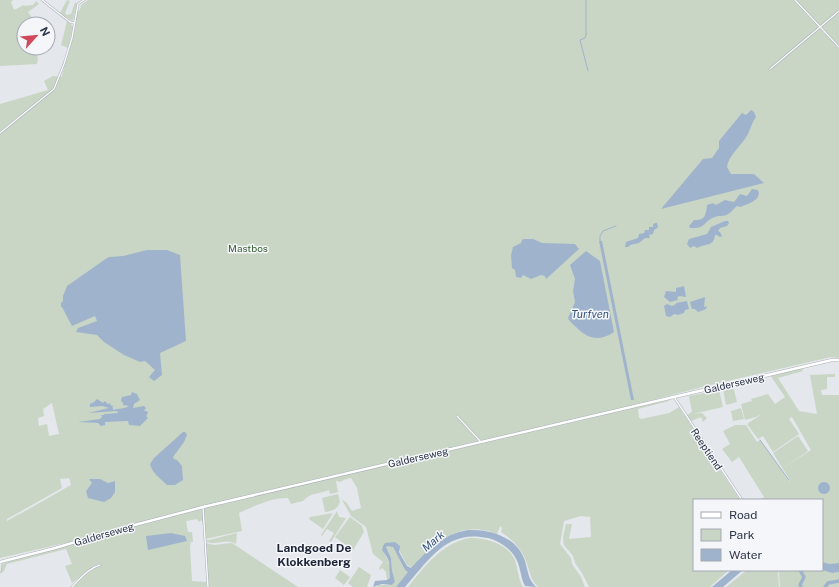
<svg xmlns="http://www.w3.org/2000/svg" width="839" height="587" font-family="'Public Sans',sans-serif">
  <rect width="100%" height="100%" fill="#e4e7ec"/>
  <g fill="#c9d6c5" fill-rule="evenodd">
    <path d="M0,0h13l-2,2 3,8 10,-5 1,1 8,-1 3,-4 3,3 -11,8 4,6 -6,6h-2v24h9l5,10 -1,6 -37,2z"/>
    <path d="M67,0l3,1 -5,12 2,2 4,-1 4,-12 2,2 -4,16 -1,1 -12,-8z"/>
    <path d="M88,0h751v358l-8,-1 -129,30 -68,18 1,2 35,-7 -1,1 -31,8 1,8 2,2 28,-6 10,-6 61,93h-46v70h35l-19,17h-121l-7,-14 -7,-10 -2,-7 -9,-11 -1,-7 3,-14h6l-3,15 22,-2 -1,-20 -9,-1 -17,5 -4,23 11,14 1,6 9,13 4,10h-47c-8,-8 -8,-16 -12,-26 -4,-12 -15,-23 -25,-29l1,-4 -2,-2 -3,8c-37,-15 -63,8 -85,34l-5,-3 -8,-15 -13,-7 -2,10c5,6 7,19 6,26l-3,1 -1,-8 -4,-4 -2,2 -1,-2 4,-6 -10,-8 -7,-27 -15,-11 -9,-16 4,2 6,9 9,-3 -4,-20 -6,-10 -8,2v1l-5,1v-1h-2l2,11 -8,2 -1,-4c-10,4 -20,3 -26,11l-12,3 -3,-6c-16,-1 -35,9 -49,15l3,18 -37,8 -3,-19 -3,2 -2,-3 -11,2 2,11h4l1,10h-2l-1,4 2,35 14,1 1,5h-134l14,-15 12,-6v-2c-12,3 -18,13 -27,19l-7,-17 7,-2 -6,-15 -59,15 -3,7 -4,3 2,-10 4,-2 60,-16 -1,-3 -65,15v-454l48,-14 -4,-9 9,-5 8,1 1,-1 16,-66 1,1 2,-4 -1,-1zM52,403l7,31 -10,2 -2,-12 -8,2 -1,-8 6,-2 -1,-7zM69,478l2,7 -51,29v1l-1,-1 -12,7v-2l55,-31 -2,-9z"/>
    <path d="M67,21l6,5 -5,22 -7,-3z"/>
    <path d="M802,368l1,3 -25,7 21,33 18,3 -7,-39 25,-1v3h-8v12l-6,1 1,5h17v168c-6,3 -11,1 -17,-1v-62h-63l5,-3 -25,-40 -7,5 -10,-13 8,-5 -7,-13 12,-6h11l11,17 3,-2 30,42v-2l-17,-27 25,-17 10,15 -23,16 26,-17 -19,-33 -3,2 10,15 -26,18 -10,-16 -5,3 -11,-15 15,-10 -6,3 -11,3 -4,-16 11,-3 -1,-2 17,-5 7,10 10,-7 -15,-22z"/>
    <path d="M733,386l4,16 -11,3 -3,-16z"/>
    <path d="M719,390l4,17 -30,7 9,-1 5,5 -4,4 -2,-5 -10,4 -4,-6 5,-3 -3,-16z"/>
    <path d="M741,408l3,11 -11,2 -2,-10z"/>
    <path d="M338,494l2,8c-3,8 -8,9 -15,10l-3,-14z"/>
    <path d="M337,511l2,6 7,1 -15,24 -2,-1 5,-8 -7,-4 -5,7 -1,-1z"/>
    <path d="M333,513l-10,16 -14,-10 1,-2z"/>
    <path d="M350,517l12,9 2,6 -11,18 -18,-13z"/>
    <path d="M237,533l-1,11c-11,-7 -20,3 -31,-3z"/>
    <path d="M469,538c16,-1 39,6 46,22 3,9 3,19 8,27h-115c17,-21 33,-43 61,-49z"/>
    <path d="M205,543l9,2 18,-2 66,44h-89z"/>
    <path d="M388,545l5,2 12,23 4,2 -13,15h-19l2,-2h13l3,-3 -3,-12 -1,-12 -5,-11z"/>
    <path d="M359,567l12,8 -4,12h-14l-5,-4z"/>
    <path d="M340,570l10,7 -6,8 -9,-7z"/>
    <path d="M747,570h31l1,17h-53z"/>
    <path d="M779,570h43l10,3 7,-1v15h-59z"/>
  </g>
  <g fill="#9fb4cc">
    <path d="M751,110l3,2 2,5c-4,5 -5,11 -8,17 -6,11 -20,22 -21,33l4,7h23l10,9 -103,26 42,-50 9,-1 7,-10v-7l23,-28 4,2z"/>
    <path d="M752,189l6,1 1,3c-1,9 -11,10 -18,14l-4,-1c-3,2 -5,6 -9,8 -4,3 -9,1 -13,3 -12,4 -8,12 -25,11l-1,-2 5,-6c11,1 12,-5 13,-15l6,-2 3,2 9,-5 9,2 6,-8 7,2z"/>
    <path d="M725,221h3l1,2 -2,3 -7,2 -2,3 2,1 2,4 -2,1 -3,-2h-2c-1,12 -9,8 -18,13l-3,-2 -4,2 -3,-4 2,-5 18,-5 4,-7z"/>
    <path d="M655,223h2l1,4 -2,2 -2,1 -1,4 -4,1 1,3h-5l-6,5 -9,2 -2,2h-3l1,-5 12,-4 1,-4 5,-1 1,-3h4v-3h4v-3z"/>
    <path d="M524,239h9l9,4 33,1 4,5 -33,30 -1,-3 -4,-1 -10,4 -8,-4 -2,3 -5,-1 -1,-7 -3,-2 -1,-13 2,-8 8,-4 1,-3z"/>
    <path d="M599,241h3l32,159h-3z"/>
    <path d="M147,250h20l13,5 6,86 -26,12 2,22 -8,6 -5,-4 6,-7 -10,-9 -5,1 -16,-7 -20,-13 -7,-7 -21,-3 2,-4 19,-7 -2,-5 -23,10 -10,-19h-1v-4l2,-2v-5l4,-10 40,-28 2,-1 14,-1z"/>
    <path d="M586,251l14,10 14,71c-15,10 -26,7 -38,-5 -3,-3 -6,-5 -8,-9l7,-16 -2,-11 2,-12 -5,-14z"/>
    <path d="M684,286l2,11 -7,-1 -2,2 1,2 -8,2 -6,-5 2,-6 10,1v-4z"/>
    <path d="M705,297l-1,10 3,-1 -1,3 -8,3 -3,-3h-3l-2,-7z"/>
    <path d="M687,301l2,8 -4,1 -1,3 -6,2 -4,-1 -4,3 -4,-1 -2,-10 3,-2 5,2 4,-2v-1z"/>
    <path d="M132,392l5,2 3,6 -6,4 -1,4 11,-2 2,2 -2,3h3l1,2 -2,3 2,2 -8,8 -11,-1 -1,-4 -23,1v3l-4,1 -3,-3 -20,-1 22,-3 2,-2 -1,-2h3l1,-2 1,1 12,-1 -1,-2 -29,2 21,-5 -7,-2 -12,1v-3l4,-2 3,-3 6,4 2,-2 3,3 3,-1 -1,2 4,1 -2,1 1,1v2c5,-2 12,-1 16,-4l-6,-1v-4l-1,2 -1,-3 1,-3 9,-2z"/>
    <path d="M185,432l2,3 -3,7 -11,15 1,2 3,1 5,6 1,14 -8,5h-8c-6,-6 -15,-12 -17,-21l4,-6 29,-26z"/>
    <path d="M89,479h11l8,4 7,-2v11l-4,6 -7,4 -16,-4 -2,-7 6,-8z"/>
    <circle cx="824" cy="488" r="6"/>
    <path d="M468,530c23,-1 49,7 57,31 3,10 3,18 11,26l-11,-1c-5,-9 -4,-20 -10,-29 -5,-9 -18,-17 -27,-19 -42,-9 -59,22 -83,49h-9l12,-15 -3,-2 -12,-23 -5,-1 -2,1 5,11 1,12 3,12 -3,3 -10,-1 -9,3 2,-6 12,-1 3,-2 -1,-16 -2,-5 -5,-7 1,-4 2,-3 10,-1 5,4 -1,6 8,14 4,2c17,-18 31,-34 57,-38z"/>
    <path d="M171,533l14,3 2,5 -39,9 -2,-14z"/>
    <path d="M822,562l8,2 9,-1v9l-7,1 -10,-3z"/>
    <path d="M732,570h11l-20,17h-11z"/>
  </g>
  <g fill="none" stroke-linecap="round" stroke-linejoin="round">
    <g stroke="#9fb4cc" stroke-width="1">
      <path d="M586,0v35l-1,3 -5,2 8,31"/>
      <path d="M600,241v-5l3,-5 13,-5"/>
      <path d="M760,440l29,40"/>
    </g>
    <g stroke="#9fb4cc" stroke-width="3.5">
      <path d="M800,570l4,7 -4,8 1,2"/>
      <path d="M825,587l3,-4 11,-2"/>
    </g>
    <g stroke="#a9aeb7" stroke-width="2.5">
      <g id="street">
        <path d="M42,0l28,22 4,1"/>
        <path d="M795,0l44,47"/>
        <path d="M770,69l69,-58"/>
        <path d="M0,133l54,-44 10,-25 8,-26 6,-34 6,-4"/>
        <path d="M674,397l68,103"/>
        <path d="M457,416l23,25"/>
        <path d="M203,507l5,80"/>
        <path d="M0,571v-8"/>
        <path d="M72,587c9,-9 15,-18 28,-22"/>
      </g>
    </g>
    <g stroke="#a9aeb7" stroke-width="3.5">
      <path id="secondary" d="M0,562l55,-14 68,-20 80,-21 629,-147h7"/>
    </g>
    <use href="#street" stroke="#f7f8fa" stroke-width="1.5"/>
    <use href="#secondary" stroke="#fff" stroke-width="2.5"/>
  </g>
  <g text-anchor="middle" stroke-width="3" stroke-linejoin="round" paint-order="stroke">
    <g font-size="10" fill="#3f6138" stroke="#f4f6f9">
      <text x="248" y="252">Mastbos</text>
    </g>
    <g font-size="10" fill="#2b3445" stroke="#f4f6f9">
      <text transform="translate(734 383) rotate(-13)" y="4">Galderseweg</text>
      <text transform="translate(707 449) rotate(56)" y="4">Reeptiend</text>
      <text transform="translate(418 457) rotate(-13)" y="4">Galderseweg</text>
      <text transform="translate(104 534) rotate(-16)" y="4">Galderseweg</text>
    </g>
    <g font-size="11" font-style="italic" fill="#34527a" stroke="#f4f6f9">
      <text x="590" y="318">Turfven</text>
      <text transform="translate(433 541) rotate(-40)" y="4">Mark</text>
    </g>
    <g font-size="12" font-weight="bold" fill="#1d2536" stroke="#f4f6f9">
      <text x="314" y="552">Landgoed De<tspan x="314" dy="14">Klokkenberg</tspan></text>
    </g>
  </g>
  <rect x="693" y="499" width="130" height="72" fill="#f4f6f9" stroke="#a4a8b1"/>
  <rect x="701" y="512" width="20" height="6" fill="#ffffff" stroke="#a4a8b1"/>
  <text x="729" y="519" font-size="12" fill="#2b3445">Road</text>
  <rect x="701" y="529" width="20" height="12" fill="#c9d6c5" stroke="#a4a8b1"/>
  <text x="729" y="539" font-size="12" fill="#2b3445">Park</text>
  <rect x="701" y="549" width="20" height="12" fill="#9fb4cc" stroke="#a4a8b1"/>
  <text x="729" y="559" font-size="12" fill="#2b3445">Water</text>
  <g transform="translate(36 36) rotate(63)"><circle r="19" fill="#f4f6f9" stroke="#a4a8b1"/>
  <path d="M0-3L7 15L0 10L-7 15Z" fill="#d1495b"/>
  <text y="-6" font-size="11" font-weight="bold" text-anchor="middle" fill="#2b3445">N</text>
  </g>
</svg>
